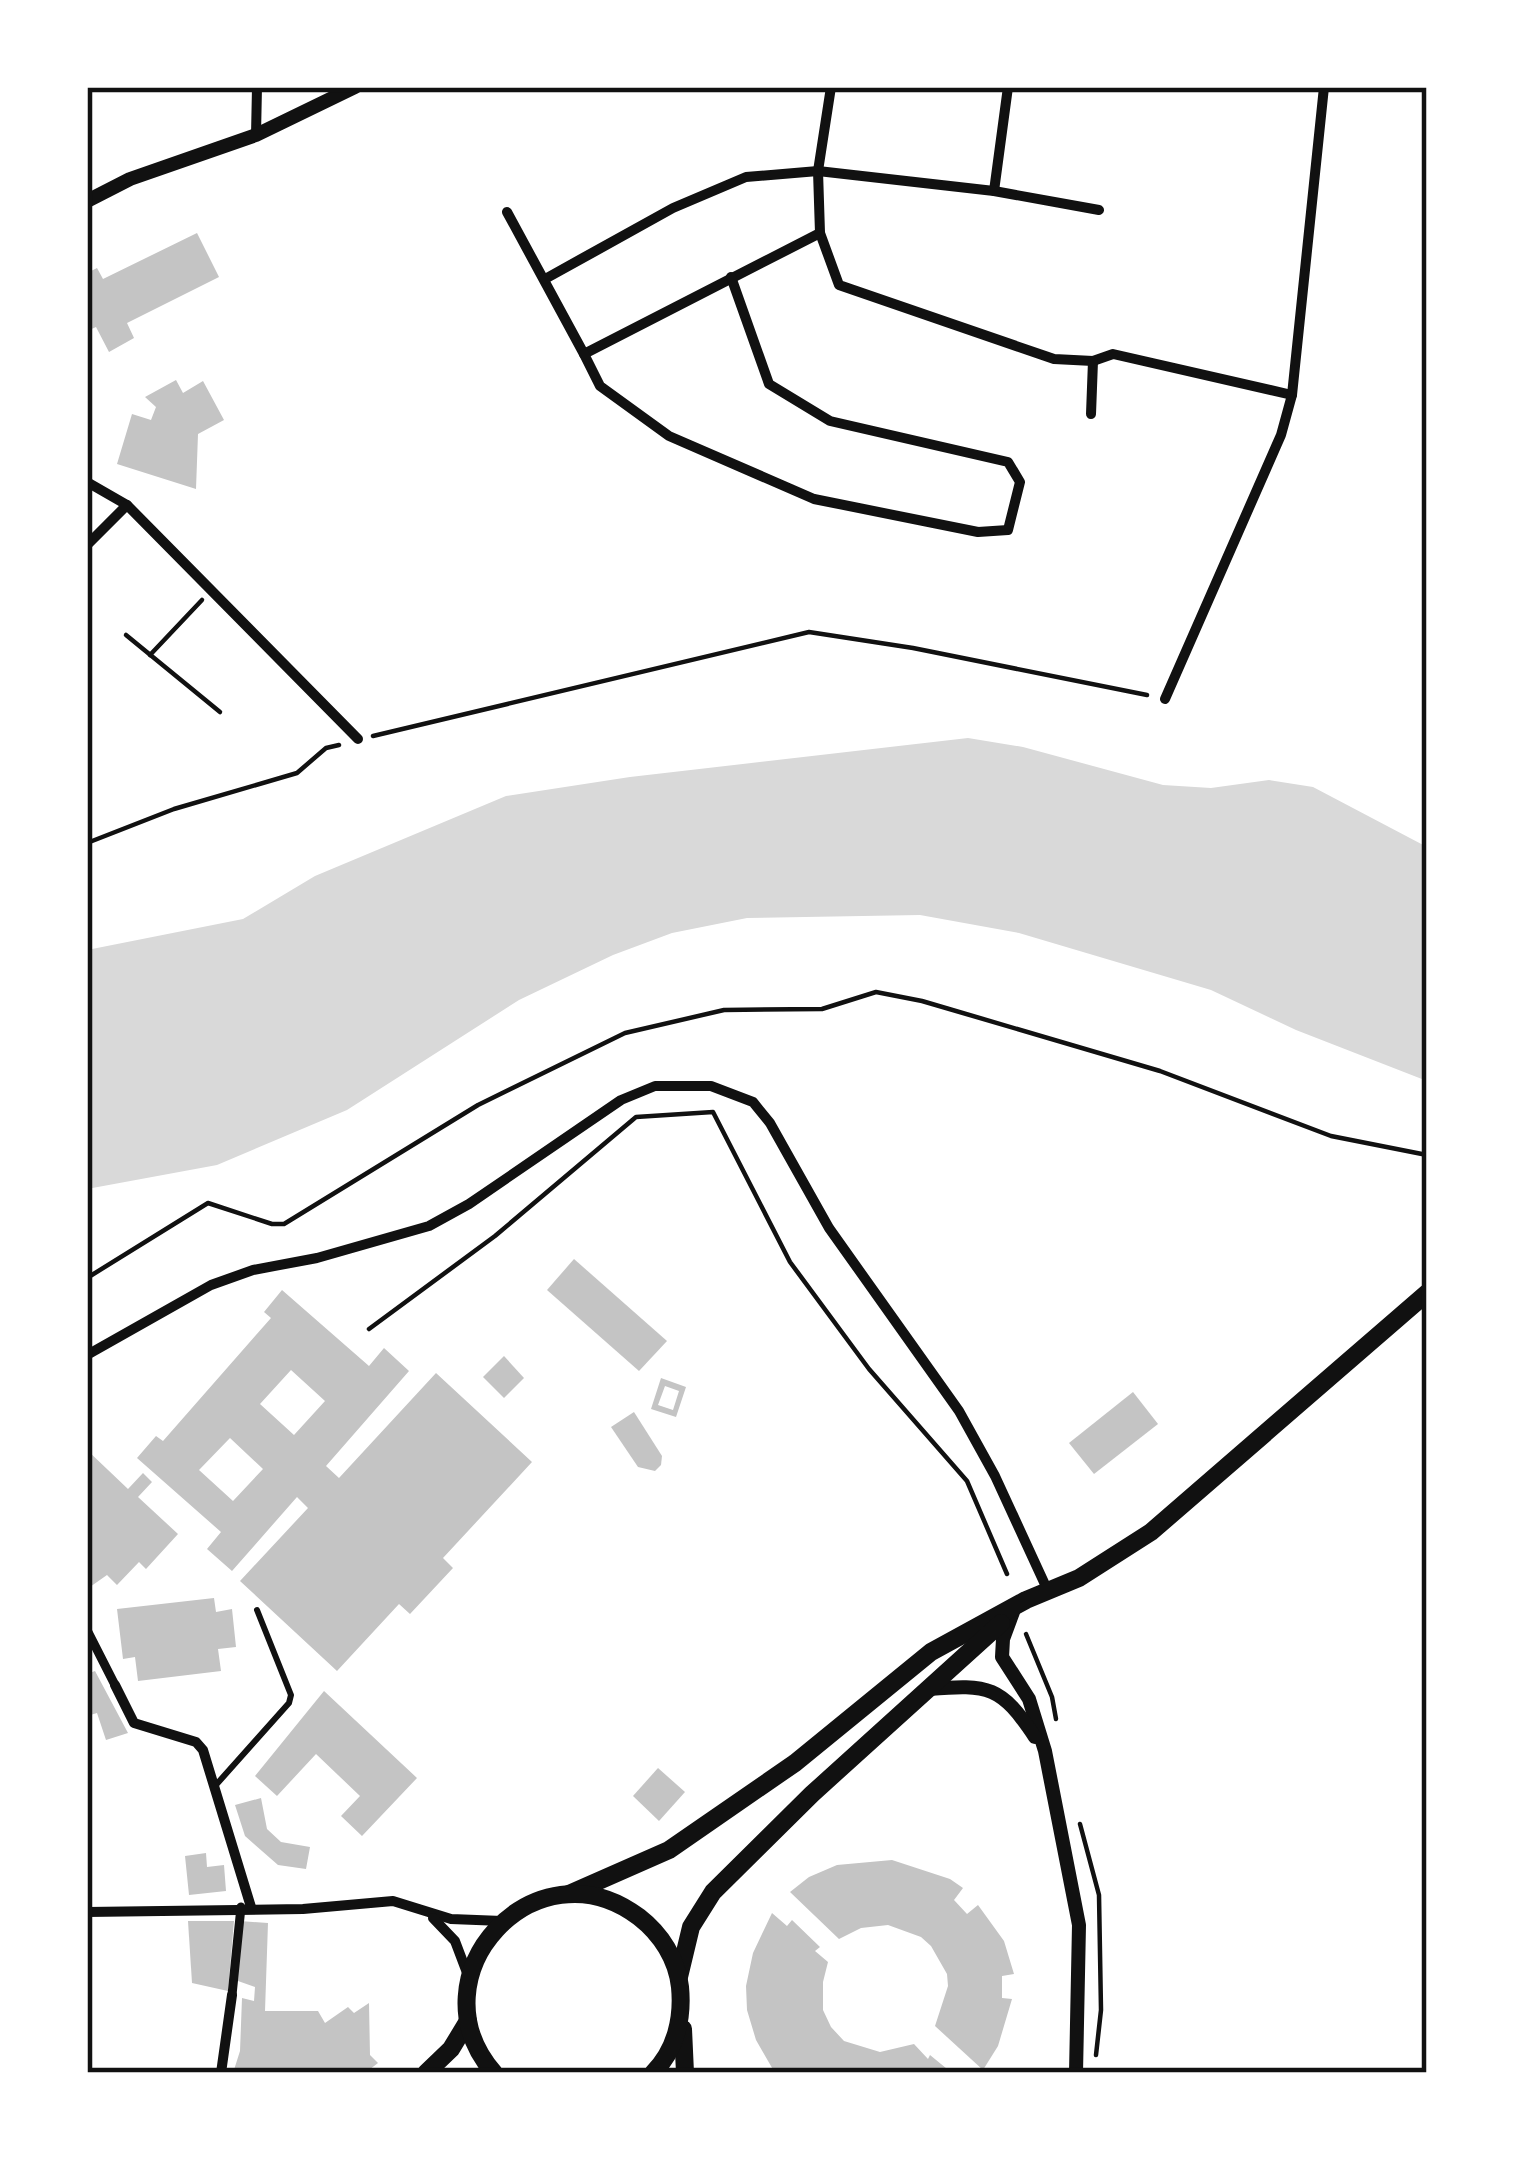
<svg xmlns="http://www.w3.org/2000/svg" width="1514" height="2160" font-family="Rubik,sans-serif">
  <rect width="100%" height="100%" fill="#fff"/>
  <path fill="#d9d9d9" d="M968,738l55,9 140,38 48,3 58,-8 44,7 114,60v234l-131,-51 -85,-40 -192,-57 -99,-18 -173,3 -75,15 -59,22 -94,45 -172,110 -130,55 -130,24v-239l156,-31 72,-43 191,-80 124,-19z"/>
  <g fill="#c4c4c4" fill-rule="evenodd">
    <path d="M197,233l22,44 -92,46 7,15 -25,14 -13,-25 -9,4v-58l10,-5 6,11z"/>
    <path d="M176,380l7,13 20,-12 21,39 -26,14 -2,55 -79,-25 15,-50 19,6 5,-13 -11,-10z"/>
    <path d="M574,1259l93,82 -28,30 -92,-81z"/>
    <path d="M282,1290l87,76 15,-18 25,23 -83,95 13,12 97,-105 96,89 -89,96 10,10 -43,46 -11,-10 -62,67 -97,-90 68,-73 -11,-11 -65,74 -25,-22 14,-17 -84,-74 19,-22 7,5 108,-123 -7,-6zM291,1370l34,31 -31,34 -34,-31zM230,1438l33,31 -30,32 -34,-31z"/>
    <path d="M504,1356l20,22 -20,20 -21,-21z"/>
    <path d="M661,1378l25,9 -10,30 -25,-8zM665,1386l14,5 -6,19 -15,-5z"/>
    <path d="M1133,1392l25,32 -64,50 -25,-31z"/>
    <path d="M634,1412l28,44 -1,9 -6,6 -17,-4 -27,-40z"/>
    <path d="M87,1450l41,39 15,-16 9,9 -14,15 40,37 -32,35 -7,-7 -22,23 -10,-10 -20,14z"/>
    <path d="M214,1598l2,14 16,-3 4,38 -18,2 3,22 -83,10 -3,-24 -12,2 -6,-50z"/>
    <path d="M95,1671l33,62 -22,7 -9,-27 -10,3v-42z"/>
    <path d="M324,1691l93,87 -55,58 -21,-20 19,-20 -44,-42 -39,42 -22,-20z"/>
    <path d="M658,1768l27,24 -26,29 -26,-25z"/>
    <path d="M261,1798l6,31 14,13 29,5 -4,22 -28,-4 -33,-29 -10,-31z"/>
    <path d="M206,1853l1,14 17,-2 2,26 -37,4 -4,-39z"/>
    <path d="M892,1860l58,19 13,9 -9,12 13,14 11,-9 26,36 10,33 -12,2v22l10,1 -14,47 -15,24 -48,-44 13,-40 -1,-12 -16,-28 -10,-9 -33,-12 -27,3 -22,11 -49,-47 19,-15 28,-12z"/>
    <path d="M772,1913l15,13 5,-6 28,27 -5,4 13,11 -5,20v28l8,17 13,14 36,11 34,-8 14,15 2,-4 22,18h-177l-19,-33 -9,-30 -1,-24 7,-33z"/>
    <path d="M188,1921h46l-6,70 -36,-8z"/>
    <path d="M240,1921l28,2 -3,88h53l7,12 23,-16 6,6 15,-10 1,52 8,8 -13,10h-132l7,-22 2,-53 12,3 1,-14 -17,-6z"/>
  </g>
  <g fill="none" stroke-linecap="round" stroke-linejoin="round">
    <g stroke="#111" stroke-width="4.5">
      <path d="M126,635l94,77"/>
      <path d="M150,655l52,-55"/>
      <path d="M373,736l436,-104 104,16 234,47"/>
      <path d="M87,843l87,-34 123,-36 29,-25 13,-3"/>
      <path d="M87,1278l121,-75 64,21h12l194,-119 147,-72 99,-23 98,-1 54,-17 46,9 238,70 171,65 96,19"/>
      <path d="M369,1329l126,-93 141,-119 77,-5 77,150 79,107 98,112 40,93"/>
      <path d="M1026,1634l26,63 4,22"/>
      <path d="M1080,1824l19,71 2,115 -5,45"/>
    </g>
    <path stroke="#111" stroke-width="6" d="M215,1786l74,-83 2,-8 -34,-85"/>
    <g stroke="#111" stroke-width="9">
      <path d="M87,1630l28,55"/>
      <path d="M232,1995l9,-88"/>
    </g>
    <g stroke="#111" stroke-width="10">
      <path d="M831,87l-13,84 2,62 19,52 215,74 39,2 20,-7 179,41"/>
      <path d="M256,135l1,-48"/>
      <path d="M994,191l14,-104"/>
      <path d="M507,212l77,142 236,-121"/>
      <path d="M545,279l128,-71 73,-31 72,-6 176,20 105,19"/>
      <path d="M584,354l16,32 69,50 145,63 164,33 30,-2 12,-48 -12,-20 -178,-41 -61,-37 -38,-107"/>
      <path d="M1091,414l2,-53"/>
      <path d="M87,482l40,23 231,234"/>
      <path d="M87,545l40,-40"/>
      <path d="M1165,699l116,-264 11,-40 32,-308"/>
      <path d="M87,1355l124,-70 42,-15 64,-12 112,-32 40,-22 152,-104 34,-14h56l42,16 17,21 59,105 130,183 36,65 53,115"/>
      <path d="M115,1685l19,38 62,19 7,8 48,157"/>
      <path d="M87,1912l216,-3 90,-8 58,18 51,2"/>
      <path d="M433,1918l22,23 14,37"/>
      <path d="M221,2073l11,-78"/>
    </g>
    <g stroke="#111" stroke-width="14">
      <path d="M87,201l43,-22 126,-44 99,-48"/>
      <path d="M1013,1612l-10,27 -1,18 27,42 16,52 34,174 -3,148"/>
      <path d="M929,1689c60,-5 72,-3 106,48"/>
    </g>
    <g stroke="#111" stroke-width="18">
      <path d="M569,1894l100,-44 126,-87 136,-111 95,-52 53,-22 72,-46 276,-239"/>
      <path d="M679,1977l12,-50 22,-35 99,-98 189,-171"/>
      <path d="M683,2029l2,44"/>
      <path d="M426,2073l25,-24 17,-28"/>
      <path d="M494,2073c-84,-97 42,-234 145,-156 22,17 38,42 41,70 3,31 -4,63 -27,86"/>
    </g>
  </g>
  <rect width="1514" height="2160" fill="none" stroke="#ffffff" stroke-width="180"/>
  <rect x="90" y="90" width="1334" height="1980" fill="none" stroke="#111" stroke-width="4.5"/>
</svg>
